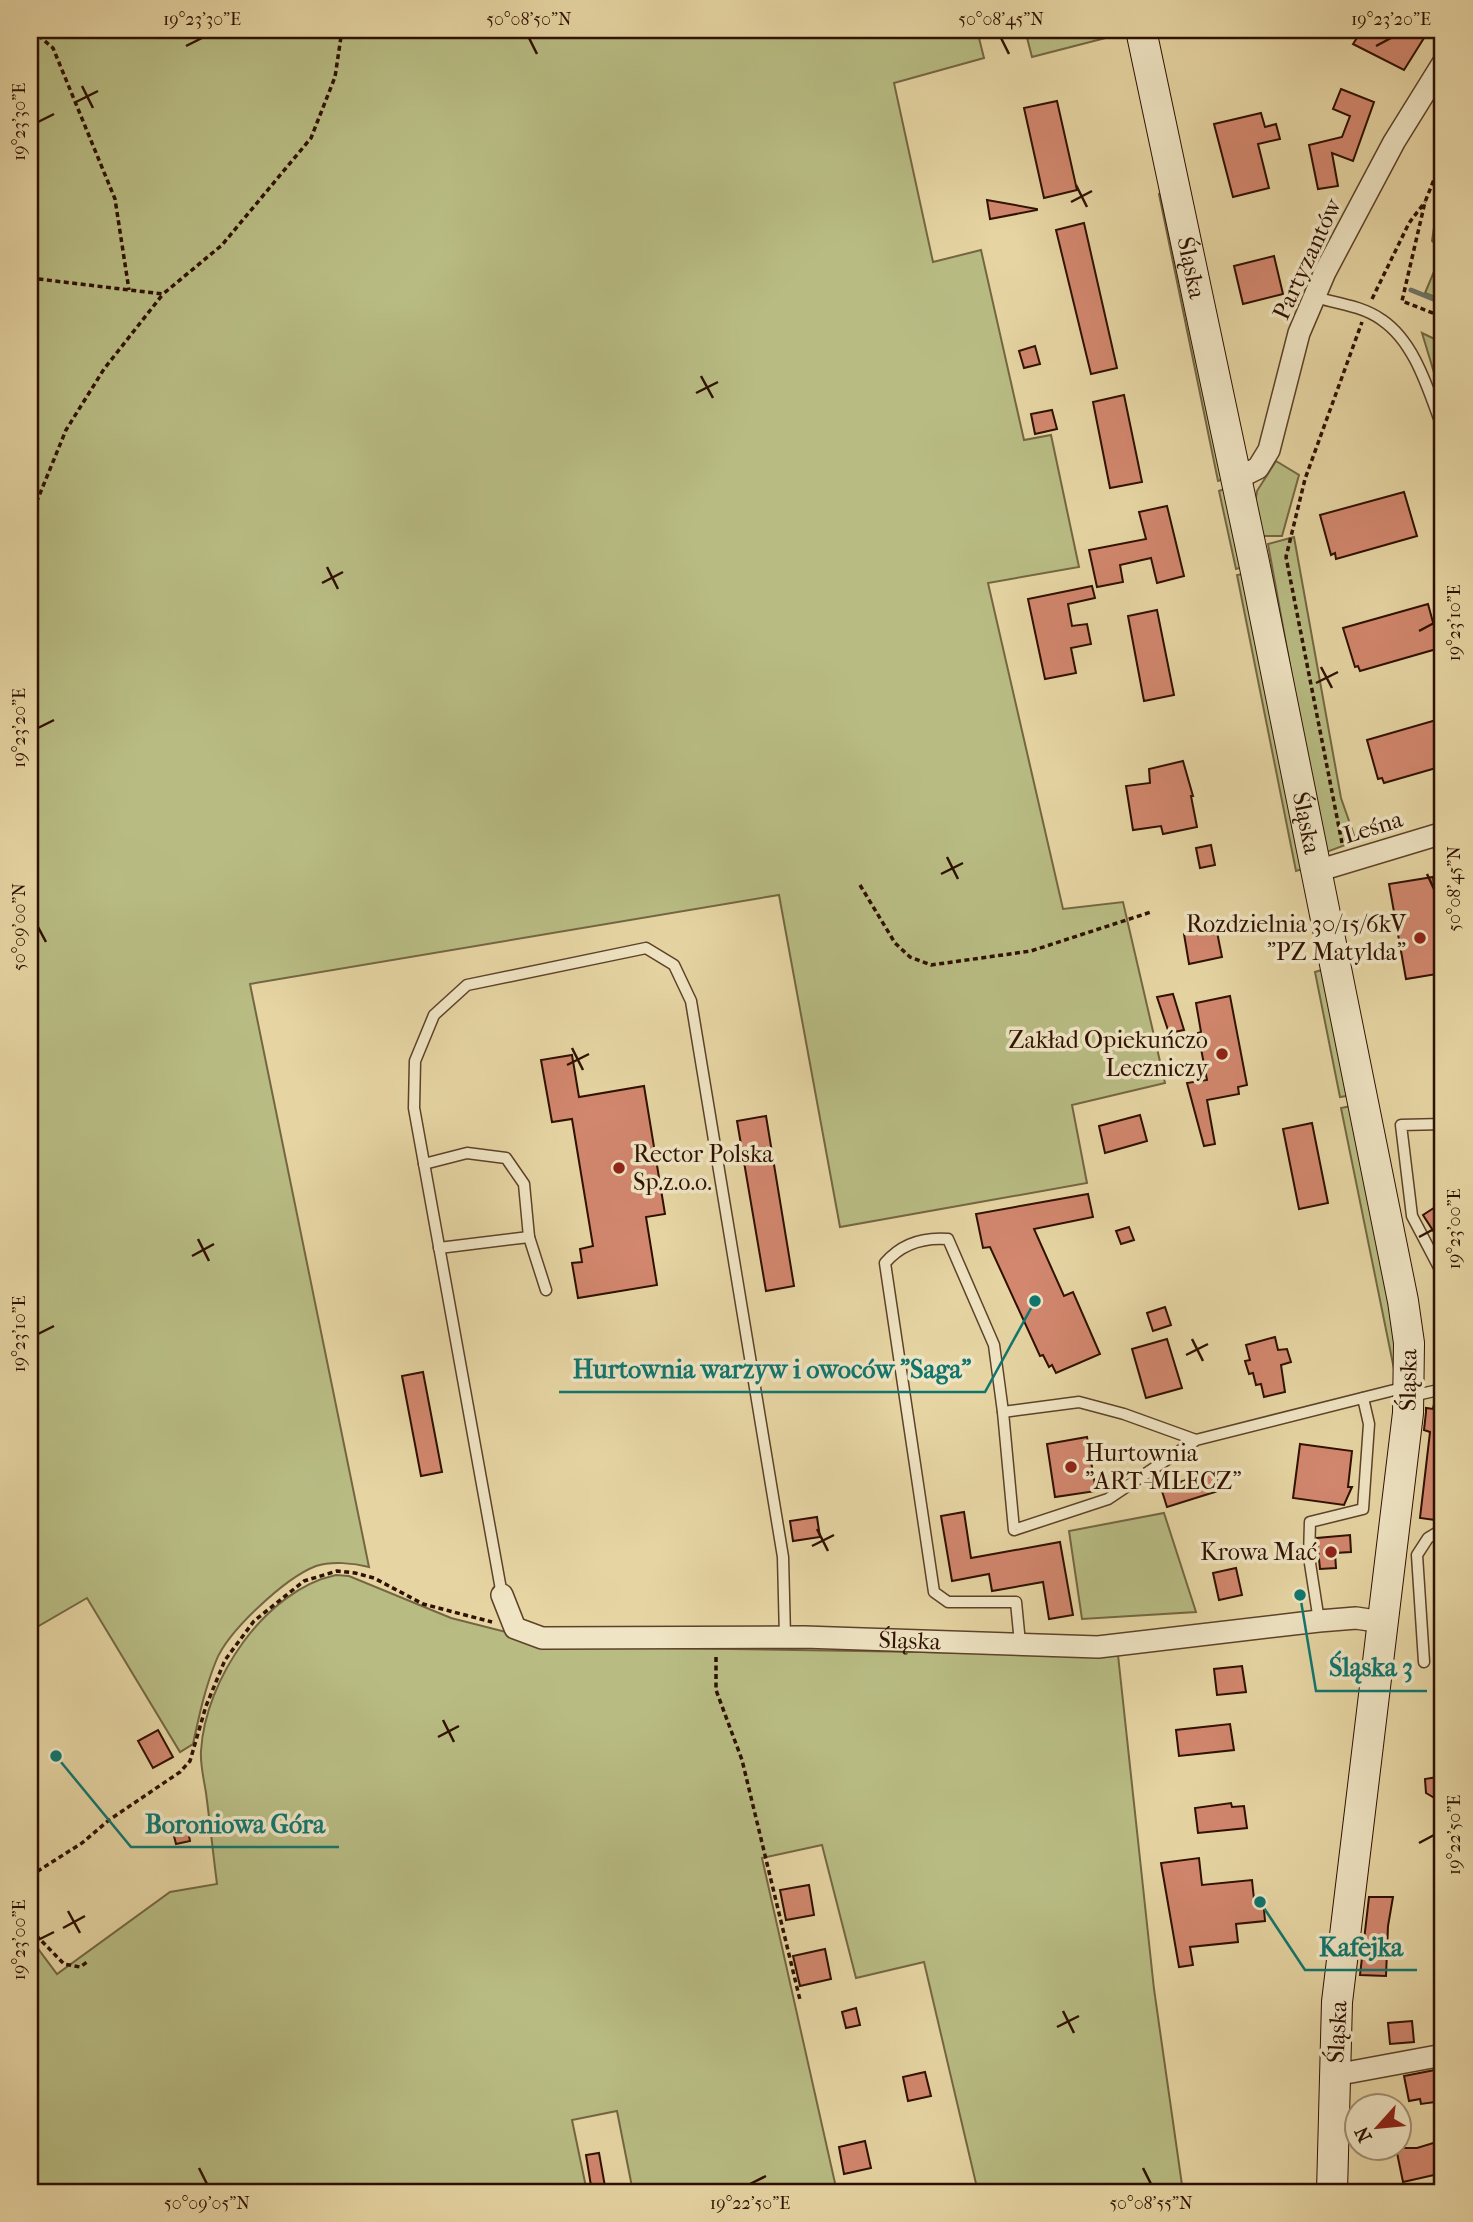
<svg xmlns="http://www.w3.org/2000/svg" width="1473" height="2222" font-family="'IM FELL French Canon',serif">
  <rect width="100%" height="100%" fill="#e6d5a3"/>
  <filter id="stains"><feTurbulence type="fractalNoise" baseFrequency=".00286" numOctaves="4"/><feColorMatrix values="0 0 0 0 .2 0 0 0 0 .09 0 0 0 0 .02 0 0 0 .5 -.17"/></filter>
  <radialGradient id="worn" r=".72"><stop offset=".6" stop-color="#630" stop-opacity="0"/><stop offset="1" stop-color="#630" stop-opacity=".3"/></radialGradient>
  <g fill="#b8bc83" stroke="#746642" stroke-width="2">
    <path d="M30,30h947l7,28 -90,25 39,179 48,-12 43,190 27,-5 28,132 -91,16 75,326 60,-7 42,181 -93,22 15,78 -247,44 -61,-332 -529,89 119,583c-15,-4 -38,-6 -53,-1 -31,12 -88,65 -100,95 -11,27 -17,55 -23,83l-13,8 -93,-154 -57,33z"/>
    <path d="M1025,30h95l1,4 -89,23z"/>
    <path d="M1443,167v75l-3,7 -8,-8z"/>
    <path d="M1169,192l60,285 -11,4 -59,-287z"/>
    <path d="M1443,250v50l-18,-7z"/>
    <path d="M1422,333l21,10v45l-4,1z"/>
    <path d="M1276,461l23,14 -17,61h-21l-6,-32 2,-13z"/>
    <path d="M1232,486l17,79 -13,4 -17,-78z"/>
    <path d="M1294,537l47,261 15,43 -32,12 -56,-309z"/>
    <path d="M1250,573l59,294 -13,4 -59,-296z"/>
    <path d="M1328,968l25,127 -13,2 -25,-125z"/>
    <path d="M1356,1105l43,258 -5,6 -53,-261z"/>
    <path d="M1164,1513l32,99 -114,7 -13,-88z"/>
    <path d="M336,1575l13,1 102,42 59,15 25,13 583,9 36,334 29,203h-205l-54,-230 -68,16 -34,-133 -60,13 75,334h-204l-16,-81 -45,9 15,72h-557v-254l27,36 113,-82 47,-8c-4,-31 -7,-61 -11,-91 -2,-13 -6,-29 -5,-42 4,-71 64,-161 135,-176z"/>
  </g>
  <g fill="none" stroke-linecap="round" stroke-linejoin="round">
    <path stroke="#6d7568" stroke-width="5" d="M1411,290l32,13"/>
  </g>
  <g fill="#d2876e" stroke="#2f1000" stroke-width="2">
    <path d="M1362,30h67l-25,40 -51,-26z"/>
    <path d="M1341,89l33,13 -21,59 -21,-8 6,33 -20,3 -9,-44 33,-8 8,-21 -17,-7z"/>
    <path d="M1057,101l20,89 -33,8 -20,-90z"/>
    <path d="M1261,113l4,14 11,-3 4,15 -22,5 11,44 -36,9 -19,-73z"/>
    <path d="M987,200l50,9v1l-47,9z"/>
    <path d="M1084,223l33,145 -26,6 -35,-144z"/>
    <path d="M1274,256l9,38 -40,10 -9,-38z"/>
    <path d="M1035,346l5,18 -16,4 -5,-17z"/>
    <path d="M1124,395l18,87 -32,6 -17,-86z"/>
    <path d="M1052,410l5,19 -22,5 -4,-20z"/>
    <path d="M1404,492l13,44 -81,23 -1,-6 -4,2 -11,-40z"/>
    <path d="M1167,506l17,70 -27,7 -6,-25 -31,7 3,17 -26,5 -8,-37 57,-11 -7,-27z"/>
    <path d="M1092,586l3,12 -27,6 4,22 15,-2 4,20 -20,4 5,25 -31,6 -17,-80z"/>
    <path d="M1428,604l12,44 -80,23 -2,-5 -3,1 -12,-39z"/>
    <path d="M1157,610l17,85 -30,6 -16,-85z"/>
    <path d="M1443,718v48l-59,17 -2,-5 -4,1 -11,-39z"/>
    <path d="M1183,761l10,35h-2l6,31 -34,7 -2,-8 -28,4 -7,-44 24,-3 -1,-14z"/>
    <path d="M1211,845l4,20 -15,3 -4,-20z"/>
    <path d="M1433,877l10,72v24l-37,6 -17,-95z"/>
    <path d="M1216,927l6,30 -33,7 -5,-30z"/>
    <path d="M1173,994l11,36 -15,3 -12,-36z"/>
    <path d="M1230,996l17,89 -9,2 1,7 -32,6 8,44 -11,2 -17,-63 20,-3 -9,-47 3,-1 -5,-29z"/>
    <path d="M572,1055l7,42 65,-11 21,128 -19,3 11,68 -79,13 -6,-35 10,-1 -2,-13 13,-3 -21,-127 -20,3 -11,-62z"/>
    <path d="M1140,1115l7,26 -42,12 -6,-27z"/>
    <path d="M766,1116l28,170 -28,5 -29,-170z"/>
    <path d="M1312,1123l16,80 -29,6 -16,-80z"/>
    <path d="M1088,1194l5,23 -59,12 30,67 9,-4 27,62 -44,19 -4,-8 -3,2 -6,-12 -3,1 -50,-109 -7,1 -7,-34z"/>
    <path d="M1443,1202v44l-20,-31z"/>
    <path d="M1129,1227l5,13 -13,4 -5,-13z"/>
    <path d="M1165,1307l6,18 -18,6 -6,-18z"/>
    <path d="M1275,1337l3,13 9,-1 4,13 -10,3 4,27 -21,5 -3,-13 -5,1 -3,-12 -4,1 -4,-13 5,-1 -4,-15z"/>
    <path d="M1167,1339l15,49 -36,10 -14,-49z"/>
    <path d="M423,1372l19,100 -21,4 -19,-100z"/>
    <path d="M1434,1404l9,1v116l-23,-3 10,-86 -6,-2 2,-18v-4l7,1z"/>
    <path d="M1087,1437l9,54 -41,6 -8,-53z"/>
    <path d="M1300,1444l52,7 -4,36h4l-8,18 -51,-7z"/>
    <path d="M1215,1471l6,19 -54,17 -6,-19z"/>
    <path d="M964,1512l7,46 89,-16 13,73 -24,4 -6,-37 -51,9 -3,-17 -37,7 -11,-65z"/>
    <path d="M817,1517l3,20 -27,4 -3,-20z"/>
    <path d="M1350,1535l1,17 -16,1 1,15 -16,1 -3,-31z"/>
    <path d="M1236,1568l6,27 -23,5 -6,-27z"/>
    <path d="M1242,1666l4,26 -29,3 -3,-26z"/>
    <path d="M1230,1724l4,26 -55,6 -3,-26z"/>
    <path d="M158,1730l15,27 -20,11 -15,-27z"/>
    <path d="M1443,1776v27l-17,-10 -1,-14z"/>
    <path d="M1231,1803l1,4 12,-1 3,22 -49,5 -3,-25z"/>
    <path d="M186,1821l4,20 -14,3 -5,-20z"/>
    <path d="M1199,1858l3,27 50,-5 2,19 9,-1 2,23 -29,3 2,18 -48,5 3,18 -14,2 -18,-104z"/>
    <path d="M809,1885l5,30 -28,5 -6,-30z"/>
    <path d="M1369,1897h24l-5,29 -2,50 -26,-1z"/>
    <path d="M825,1949l6,30 -31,7 -7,-30z"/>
    <path d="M856,2008l4,17 -14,3 -4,-16z"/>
    <path d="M1412,2021l2,21 -24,2 -2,-21z"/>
    <path d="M1440,2069l3,32 -22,3 -1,-5 -11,2 -5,-25z"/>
    <path d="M925,2072l6,24 -23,5 -5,-24z"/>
    <path d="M1443,2140v33l-40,9 -7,-34h21z"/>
    <path d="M865,2141l6,27 -27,6 -5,-27z"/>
    <path d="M599,2153l7,39h-14l-6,-37z"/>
  </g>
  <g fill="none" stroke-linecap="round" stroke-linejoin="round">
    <g stroke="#5d4129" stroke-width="13">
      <g id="service">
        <path d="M1314,297c22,6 49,9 68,23 34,23 47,73 61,109"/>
        <path d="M1443,1124l-42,1 11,91 31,59"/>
        <path d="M424,1164l43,-11 39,5 18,26 5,53 17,53"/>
        <path d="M439,1248l90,-11"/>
        <path d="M1412,1396l31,-7"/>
        <path d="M1003,1412l-9,-67 -46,-106c-25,-2 -46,4 -63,24l49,329 14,10h68l4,41"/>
        <path d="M1196,1440l-72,-26 -45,-12 -76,10 11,118 94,-31 88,-59 210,-53"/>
        <path d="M502,1595l-88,-487 1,-47 19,-46 33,-30 179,-37 28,17 17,36 92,556 2,80"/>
        <path d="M1319,1621l-10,-64 1,-35 53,-13 6,-85 -6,-26"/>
        <path d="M1424,1662l-7,-107 11,-17 15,-9"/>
      </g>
    </g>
    <g stroke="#5d4129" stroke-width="24">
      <g id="minor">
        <path d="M1236,479l22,-11 11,-18 30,-117 26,-61 69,-130 49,-79"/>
        <path d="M1317,871l126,-38"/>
        <path id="s1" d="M502,1595l13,33 27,10 262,-1 294,10 221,-26 37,-3 27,4"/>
        <path d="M1335,2075l108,-20"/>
      </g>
    </g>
    <g stroke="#2f1000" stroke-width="32">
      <g id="secondary">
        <path id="s2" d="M1141,30l114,537 148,734 6,42 -1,70 -71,589 -5,190"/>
      </g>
    </g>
    <g stroke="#2f1000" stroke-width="3.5" stroke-dasharray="5 3.5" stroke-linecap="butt">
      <path d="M32,30l21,18 62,151 14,91"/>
      <path d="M1443,157l-18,45 -23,99 41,16"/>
      <path d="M30,278l133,16 59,-49 89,-107 24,-61 7,-47"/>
      <path d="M1372,299l37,-76 16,-21"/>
      <path d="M30,518l36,-88 38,-61 59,-75"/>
      <path d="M1342,843l-56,-286 19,-78 57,-157"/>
      <path d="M860,885l35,58 15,14 21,8 100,-14 120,-39"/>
      <path d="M716,1657v33l26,70 58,240"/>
      <path d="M30,1876l52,-33 27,-23 71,-48 10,-11 16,-55 19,-46 29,-39 50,-40 33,-10 18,2 19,5 49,26 69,18"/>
      <path d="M30,1929l34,35 16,3 7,-5"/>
    </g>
    <use href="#service" stroke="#efe4c3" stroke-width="10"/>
    <use href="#minor" stroke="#efe4c3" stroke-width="21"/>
    <use href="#secondary" stroke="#efe4c3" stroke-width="30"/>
  </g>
  <path fill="none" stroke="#2f1000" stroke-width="2.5" d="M529,38l8,16M1001,38l8,16M186,46l16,-8M1376,46l15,-8M82,86l11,22M76,102l22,-11M38,122l16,-8M1076,185l11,22M1071,202l21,-11M701,376l12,22M696,393l22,-11M327,567l11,22M322,583l21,-11M1419,631l15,-8M1321,667l11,21M1316,683l22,-11M38,728l16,-8M947,857l11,22M941,874l22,-11M1427,874l7,15M38,927l8,15M572,1048l11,22M567,1065l22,-11M1419,1237l15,-8M198,1239l11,22M192,1256l22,-12M38,1334l16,-8M1192,1339l11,22M1186,1355l22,-11M817,1529l11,22M812,1546l22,-11M443,1720l11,22M438,1737l21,-11M1419,1843l15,-8M68,1911l12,22M63,1928l22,-12M38,1940l16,-8M1063,2011l11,22M1057,2027l22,-11M199,2168l8,16M1143,2168l8,16M750,2184l16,-8"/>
  <g fill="#8f2418" stroke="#efe4c3" stroke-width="2.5">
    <circle cx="1420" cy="938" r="7"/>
    <circle cx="1222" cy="1054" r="7"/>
    <circle cx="619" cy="1168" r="7"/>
    <circle cx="1071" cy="1467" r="7"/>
    <circle cx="1331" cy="1552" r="7"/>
  </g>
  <g text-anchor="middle" stroke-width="7" stroke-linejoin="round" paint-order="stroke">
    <g font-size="24" fill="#2f1000" stroke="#efe4c3">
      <text transform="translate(1307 259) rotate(-65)" y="8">Partyzantów</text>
      <text dy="8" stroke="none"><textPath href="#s2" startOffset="243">Śląska</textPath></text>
      <text dy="8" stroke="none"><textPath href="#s2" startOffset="810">Śląska</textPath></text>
      <text transform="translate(1373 827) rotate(-17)" y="8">Leśna</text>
      <text transform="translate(1408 1380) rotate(-89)" y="8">Śląska</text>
      <text dy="8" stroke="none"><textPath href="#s1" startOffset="432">Śląska</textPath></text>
      <text transform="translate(1337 2032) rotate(-87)" y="8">Śląska</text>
    </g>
    <g font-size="24" fill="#2f1000" stroke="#efe4c3" text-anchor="end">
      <text x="1406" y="932">Rozdzielnia 30/15/6kV<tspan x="1406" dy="28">"PZ Matylda"</tspan></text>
      <text x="1208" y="1048">Zakład Opiekuńczo<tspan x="1208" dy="28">Leczniczy</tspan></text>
      <text x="633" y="1162" text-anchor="start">Rector Polska<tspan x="633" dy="28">Sp.z.o.o.</tspan></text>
      <text x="1085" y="1461" text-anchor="start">Hurtownia<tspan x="1085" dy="28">"ART-MLECZ"</tspan></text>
      <text x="1317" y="1560">Krowa Mać</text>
    </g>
  </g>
  <path fill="none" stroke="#0f766e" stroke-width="2.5" d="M1035 1301L985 1392H559M1300 1595L1316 1691H1427M56 1756L131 1847H339M1260 1902L1305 1970H1417"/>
  <g fill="#0f766e" stroke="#efe4c3" stroke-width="2.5">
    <circle cx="1035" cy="1301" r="7"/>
    <circle cx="1300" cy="1595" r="7"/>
    <circle cx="56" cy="1756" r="7"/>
    <circle cx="1260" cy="1902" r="7"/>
  </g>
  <g font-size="26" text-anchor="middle" font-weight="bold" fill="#0f766e" stroke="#efe4c3" stroke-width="7" stroke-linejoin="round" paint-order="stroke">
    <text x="772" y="1378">Hurtownia warzyw i owoców "Saga"</text>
    <text x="1371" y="1676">Śląska 3</text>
    <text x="235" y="1833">Boroniowa Góra</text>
    <text x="1361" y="1956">Kafejka</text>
  </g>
  <rect width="1473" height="2222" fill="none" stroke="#e6d5a3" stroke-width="77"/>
  <g transform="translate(1378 2127) rotate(243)"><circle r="33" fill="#efe4c3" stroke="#a28f75" stroke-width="2"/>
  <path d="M0-5L12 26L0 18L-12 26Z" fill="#8f2418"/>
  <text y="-10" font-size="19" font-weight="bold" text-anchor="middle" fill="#2f1000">N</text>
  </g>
  <rect x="38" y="38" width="1396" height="2146" fill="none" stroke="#2f1000" stroke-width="2.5"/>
  <g font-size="18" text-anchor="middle" fill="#2f1000">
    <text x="202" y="25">19°23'30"E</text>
    <text x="529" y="25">50°08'50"N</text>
    <text x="1001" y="25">50°08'45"N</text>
    <text x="1391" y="25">19°23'20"E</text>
    <text transform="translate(19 122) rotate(-90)" y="6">19°23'30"E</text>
    <text transform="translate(1454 623) rotate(-90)" y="6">19°23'10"E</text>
    <text transform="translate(19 728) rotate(-90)" y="6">19°23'20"E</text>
    <text transform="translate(1454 889) rotate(-90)" y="6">50°08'45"N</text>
    <text transform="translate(19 927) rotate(-90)" y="6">50°09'00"N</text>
    <text transform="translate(1454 1229) rotate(-90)" y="6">19°23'00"E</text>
    <text transform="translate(19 1334) rotate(-90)" y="6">19°23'10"E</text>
    <text transform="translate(1454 1835) rotate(-90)" y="6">19°22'50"E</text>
    <text transform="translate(19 1940) rotate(-90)" y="6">19°23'00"E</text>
    <text x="207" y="2209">50°09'05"N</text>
    <text x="750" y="2209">19°22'50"E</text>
    <text x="1151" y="2209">50°08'55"N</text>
  </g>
  <rect width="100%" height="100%" filter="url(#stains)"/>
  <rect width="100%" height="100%" fill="url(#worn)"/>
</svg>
